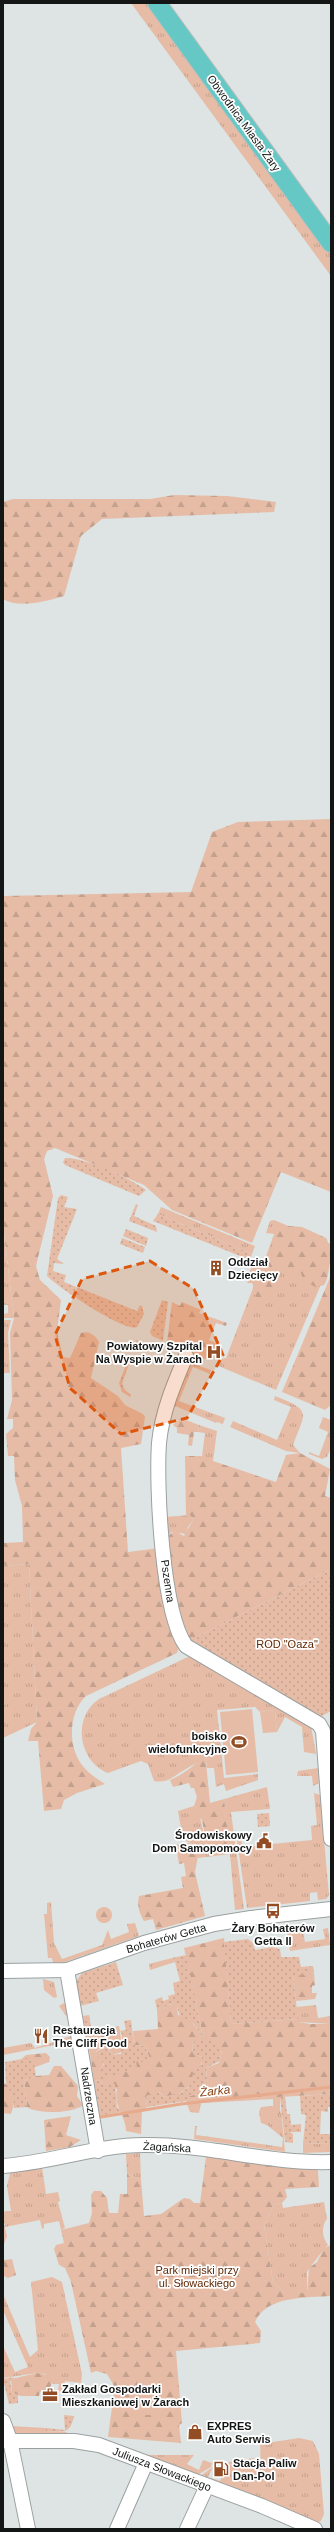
<svg xmlns="http://www.w3.org/2000/svg" width="334" height="2532" font-family="Arial,sans-serif">
  <defs>
    <pattern id="grass-tufts" width="24" height="20" patternUnits="userSpaceOnUse"><rect width="24" height="20" fill="#e6bca6"/><path d="M3 7l-1-3M5 7V3M7 7l1-3M15 17l-1-3M17 17v-4M19 17l1-3" fill="none" stroke="#c4a18e"/></pattern>
    <pattern id="forest-firs" width="22" height="20" patternUnits="userSpaceOnUse"><rect width="22" height="20" fill="#e6bca6"/><path d="M5 1l3.5 6h-7zM16 11l3.5 6h-7z" fill="#c4a18e"/></pattern>
    <pattern id="garden-dots" width="8" height="8" patternUnits="userSpaceOnUse"><rect width="8" height="8" fill="#e6bca6"/><path d="M2 2h.1M6 6h.1" fill="none" stroke="#c4a18e" stroke-width="1.8" stroke-linecap="round"/></pattern>
  </defs>
  <rect width="100%" height="100%" fill="#dde4e3"/>
  <g fill="url(#grass-tufts)">
    <path d="M131,3h17l183,251v22z"/>
    <path d="M161,1207l94,39 -3,8 -94,-40z"/>
    <path d="M274,1220l57,24v17l-55,129 -60,-25 3,-6 7,-1 29,-75h-8l8,-20 8,2 11,-31 -8,-1 4,-12z"/>
    <path d="M3,1225l11,93h-11v-4l5,-1v-8h-5z"/>
    <path d="M3,1320h8l-3,13 2,40h-7z"/>
    <path d="M194,1364l17,6 -1,4 -17,-7 -14,34 46,17 -2,6 -6,-2 -1,1 -41,-17 -1,-3 14,-38z"/>
    <path d="M275,1396c38,15 30,16 18,49l7,8 -14,-2 -56,-24 3,-6 44,19 14,-33 -17,-7z"/>
    <path d="M323,1417l8,3v28l-4,9 -5,2 -13,-5v-2l10,4 9,-24 -9,-4z"/>
    <path d="M199,1425l18,6 -4,30h-13l-6,-5h8l3,-23 -7,-1z"/>
    <path d="M190,1515l3,5 -5,7 -2,7 -14,-2 -7,6 -1,-21z"/>
    <path d="M29,1564l8,158 -34,16v-32l2,-2 -2,-3v-135z"/>
    <path d="M192,1655l119,71 5,28 -12,-2 -2,-25 -17,-10 -8,15 -2,-22 -15,2 -5,-5 -38,3 7,68 34,-4v6l-32,11 -2,-7 -8,3 -2,-19h-7l-2,-15c-6,10 -10,10 -19,16 -12,6 -17,15 -32,12l-6,-17 -7,-3 -33,12c-30,-12 -36,-56 -9,-74z"/>
    <path d="M318,1768l1,15 -6,3 -1,-10h-15l1,-5z"/>
    <path d="M267,1787l3,22 -39,3 13,97 -9,1 -5,-56 -32,4 -1,-11 -14,-8 -5,-28 16,-5 4,3 9,38 6,4 16,3 -5,-55z"/>
    <path d="M314,1793l6,2 9,100 -3,4 -8,1 -1,-8 -7,1v8l-63,7 -11,-74h5l1,13 70,-7 -1,-14 6,-1z"/>
    <path d="M51,1902l3,41 8,16 40,-14 6,-15 3,9 18,-7 -2,-8 8,-1 4,13 -77,27h-9l-1,-5h-4l-4,-44h3v-11z"/>
    <path d="M302,1925l3,17 20,-3 -2,-10 5,-1 2,17 -40,6 -3,-20 8,-1v-4z"/>
    <path d="M172,1958l3,4 -25,8 -1,-6z"/>
    <path d="M43,1979l11,3 3,15 -3,1 -10,-8z"/>
    <path d="M64,2003l6,9 5,29 -72,14v-7l28,-5 4,5 36,-12 -1,-15 -11,-15z"/>
    <path d="M316,2005l2,13 13,-2v8l-33,-2 -2,-15z"/>
    <path d="M274,2106l-1,6 7,2 1,-5 4,43 -91,-13 1,-13h2l-1,9 86,12 1,-9 -16,-13 -6,-2 -2,-11 2,-5z"/>
    <path d="M303,2143l28,1v8l-28,1z"/>
    <path d="M140,2153l1,27 -14,-6 -1,-20z"/>
    <path d="M42,2167l4,27 12,-2 2,9 -2,1 7,26 -4,2 -2,-9 -15,3v4l-2,1 -2,-9 -35,7 1,-16h5l-4,-25 3,-13z"/>
    <path d="M324,2202l3,17c-6,7 -5,19 1,26 -2,1 -20,25 -21,27v21h-22l-12,-11 -9,-57 10,-21 8,-1 1,5z"/>
    <path d="M52,2277l10,5 20,92 -1,9 -16,-2 -1,11 -6,-1 1,-7h-6l-7,-10 -9,-1 -34,5v-32l12,26 13,-5 -25,-57v-16l27,63 8,-7 -7,-68z"/>
    <path d="M10,2426l36,2v3l21,1 -3,3 -52,2z"/>
    <path d="M299,2438l14,3 6,13 5,60 -3,7 -6,3 -118,-46 16,-11 -5,10 12,4 9,-19 25,-4 1,11 6,-1 -1,-24z"/>
    <path d="M141,2455h53l-7,9 12,6 4,-10 9,3 -1,4 -17,10z"/>
  </g>
  <g fill="url(#forest-firs)">
    <path d="M174,495l53,1 49,6 -2,10 -172,7 -21,17 -17,60c-17,5 -45,13 -61,3v-97l10,-3h137z"/>
    <path d="M331,819v373l-50,-20 -29,71 -80,-33 -28,-25 -89,-37 -8,3 -3,8 9,37 -17,70 4,14 21,20 -4,31 6,26 7,1 11,-25c8,-3 15,3 18,9l-8,36 27,18 7,9 18,9 2,3 -4,27 -20,4 7,104 32,-4 19,99 -2,6 -91,43c-17,16 -19,49 -4,69 6,8 15,14 23,19l-28,9 -13,7 -3,9 -17,2 -6,-70h-10l3,-12 6,-7 -8,-158 -26,2v-23l20,-1 -1,-36 -7,-26 -1,-24h-6l-2,-22 7,-6v-9h-6l5,-19 -2,-67 4,-15 -11,-94v-328l188,-4 21,-60 26,-10z"/>
    <path d="M276,1225l26,2 24,11c6,8 4,40 -2,47l-7,2 -12,-4 -4,-10 -8,1 -2,-3 -13,-1 -4,7c7,12 1,23 -12,24l-9,-7v-9l-5,-10 5,-11 10,2c5,-7 8,-17 13,-24l-2,-14z"/>
    <path d="M331,1275v130l-6,5 -43,-18z"/>
    <path d="M172,1302l8,4 2,-4 19,8 -2,3 28,10 -1,3 -10,-3 -7,17 10,4 -8,14 -7,1 -37,-17z"/>
    <path d="M181,1418l18,7 -1,7h-4l-2,14 -4,-1 1,-10 -12,-2v-5l-4,-3z"/>
    <path d="M300,1453l30,16 -5,27 6,2v71l-136,69 1,7 -13,-13 -18,-94 10,-7 9,5 9,-16 -3,-5 -4,2 -1,-61h9l6,5h13l63,21 10,-27z"/>
    <path d="M205,1752l5,51 14,-4 6,55 -21,-4 -2,-3 -5,-27 -4,-4v-7l-4,-3 3,-9 -3,-9h-3l-2,-5 -16,4 -3,-7c11,-4 29,-17 35,-28z"/>
    <path d="M189,1843l5,2 5,6 -4,21 10,44 -49,14 -3,-11 -9,2c-5,-8 -7,-16 -5,-25l44,-8 -2,-11 5,-1 -2,-13 -5,1 -3,-19z"/>
    <circle cx="104" cy="1915" r="8"/>
    <path d="M224,1938l7,86 67,-5v3l12,2h21v70l-51,3v17l-4,1 -3,-3v-13l-72,4 -2,10 -9,-1 -4,-11 1,-4 21,-7 -2,-22 13,-5 3,-12 -19,-13 -11,5 1,10 10,5c-2,9 -11,29 -20,33 -5,3 -13,5 -19,6l-5,-5 -13,5 1,10 -5,4 -1,23 -15,-3c0,-15 -13,-25 -9,-42l-14,-5 -3,-4 -6,1 -7,-46 23,-1 -1,-5 10,-3c2,10 2,17 3,26l-10,3 -4,-9 -7,2 -7,5 10,9 -3,8 35,-11 9,4 3,-11 -3,-6 -11,-1 -1,-14 25,-2 -1,-19 6,-1 5,-5 9,2 1,9 10,3 15,18 -19,-88z"/>
    <path d="M314,1973l1,12 -3,1v7h5l-2,6 -19,2 -3,-26z"/>
    <path d="M46,2053l4,4 -1,5 -16,6 -15,-6 8,-7z"/>
    <path d="M54,2066h7l17,20 -1,10 6,9c-10,9 -46,9 -56,2l-3,-26 12,-5 13,-1z"/>
    <path d="M3,2083l5,2 7,16 -4,13 -8,-1z"/>
    <path d="M71,2116l-5,19 15,5 -11,7 -24,4 -2,-31z"/>
    <path d="M206,2157l112,13 1,17 -34,2 2,8 -5,6 -8,1 -10,21 9,57 12,11h22l2,-25 8,-6 7,-14 7,-3v51c-24,2 -64,-1 -76,26l6,9 -1,12 -84,8 6,72 -3,2 2,18 -73,-6 6,-45 -1,-8 -6,-10 -11,-3 -5,2 -20,-91 -6,-14 -6,-3 -5,-16 2,-4 8,-2 -3,-13 28,-7 3,-10 -1,-18 3,-4h7l6,7 2,15h9l2,-19h7v-20l14,6 3,36 17,-2 23,-16 6,1 4,4h6z"/>
    <path d="M6,2211l1,8 -3,5 3,12 -4,10v-34z"/>
    <path d="M3,2257l1,3 8,-1 4,16 -8,3 -4,-2z"/>
    <path d="M37,2373l17,3 -4,12 -10,4 -1,4h-18l-9,-3 -1,-14z"/>
  </g>
  <g fill="#e6bca6">
    <path d="M252,1709l6,63 -32,3 -6,-63z"/>
    <path d="M275,1710l2,22 -14,1 -3,-21z"/>
    <rect x="137" y="2379" width="22" height="36"/>
  </g>
  <g fill="url(#garden-dots)">
    <path d="M65,1158c22,0 63,19 81,32l-7,6 -74,-31 -2,-3z"/>
    <path d="M61,1195l7,2 -4,10 13,2 -20,50 7,5 -10,-1 -1,8 13,4 -2,7 73,29 3,-6 2,1 2,8 -7,13c-12,6 -79,-40 -90,-51l11,-78z"/>
    <path d="M136,1204l2,1 -4,11 22,10 1,6 -28,-11z"/>
    <path d="M158,1214l94,40 -2,6 -97,-39z"/>
    <path d="M126,1229l22,9 -2,8 -23,-10z"/>
    <path d="M122,1238l23,9 -2,6 -23,-9z"/>
    <path d="M162,1300l6,2 -5,39 -11,-5 -2,-4z"/>
    <path d="M136,1340l14,5 -2,6 -3,1 -11,-5z"/>
    <path d="M129,1357l2,1 -9,26 3,6 6,5 -1,2 -8,-5 -3,-9z"/>
    <path d="M331,1569v142l-11,6 -124,-72 -1,-7z"/>
    <path d="M269,1813l1,13 -12,1 -1,-13z"/>
    <path d="M248,1939l5,4 2,7 17,-3 8,2 1,8h18l2,10 12,-1 1,7 -21,3 5,43 -67,5 -7,-82z"/>
    <path d="M186,1955l17,82 19,11 -2,13 -14,7 1,13 3,3 -2,6 -20,7 -2,4 -39,6 -1,-11 11,-5 7,6 18,-5 7,-5 4,-13 9,-10v-7l-9,-3 -1,-11 11,-6c-7,-10 -11,-18 -23,-20l-3,-11 -9,-2 -5,5 -6,1 -2,-10 7,-3 1,4 6,-2 -1,-3 7,-2 -2,-11 7,-2 -5,-19 -3,-4z"/>
    <path d="M116,1962l7,23 -27,8 3,8 -19,5 -4,-25 6,-8z"/>
    <path d="M89,2015l4,22 -5,-3 -1,4 -4,-22z"/>
    <path d="M131,2020l3,25 11,1 5,12 -5,5 -9,-3 1,8 -37,12 3,4h12l2,23 4,5 -21,4 -6,-35 6,-1v-9l4,-7 -10,-11 13,-7 5,9 9,-1 1,-19 -2,-4 6,-1 -2,-9z"/>
    <path d="M33,2057l3,19 -12,5 3,26 -13,1v-9l-8,-16 -1,-21z"/>
    <path d="M331,2094v13h-3v5l-7,-1 -1,23h11v10l-28,-1 3,-28 -5,-1 -1,-18z"/>
    <path d="M285,2096l2,18h3l1,11 10,-1v8h-11l3,2v9l-8,-1 -5,-45z"/>
    <path d="M14,2377l-4,5 2,11 6,2v8l-9,1 -6,-25z"/>
    <path d="M64,2415l10,1c-4,20 -12,15 -28,15v-3l19,2z"/>
  </g>
  <g fill="none" stroke-linecap="round" stroke-linejoin="round">
    <path stroke="#e7aa8c" stroke-width="3" d="M101,2117l80,-13 150,-17"/>
    <g stroke="#9ba1a0" stroke-width="16">
      <g id="minor">
        <path d="M186,1356c-12,28 -24,56 -27,87 -3,43 3,170 27,203l133,78 4,7 8,108"/>
        <path d="M67,1970l31,181"/>
        <path d="M3,1971l64,-1 77,-27 70,-19 37,-6 80,-9"/>
        <path d="M3,2166c47,-3 94,-21 141,-21 63,-1 124,19 187,17"/>
        <path d="M3,2421l7,19 18,89"/>
        <path d="M3,2441h71l25,4 163,61 53,23"/>
        <path d="M117,2529l29,-66"/>
        <path d="M187,2529l20,-43"/>
      </g>
    </g>
    <g stroke="#bdbebe" stroke-width="20">
      <path id="major" d="M157,3l174,240"/>
    </g>
    <use href="#minor" stroke="#fff" stroke-width="14"/>
    <use href="#major" stroke="#66c8c5" stroke-width="18"/>
  </g>
  <path fill="#dd560c" fill-opacity="0.2" stroke="#dd560c" stroke-width="3" stroke-dasharray="8 5" stroke-linejoin="round" d="M150,1261l44,28 29,66 -36,63 -66,16 -51,-46 -15,-53 27,-56z"/>
  <defs>
    <g id="building-bare" transform="scale(1.2)"><path d="M-4-6H4V6H1V3H-1V6H-4ZM-2.5-4.3h1.7v1.8h-1.7ZM.8-4.3h1.7v1.8H.8ZM-2.5-1h1.7V.8h-1.7ZM.8-1h1.7V.8H.8Z" fill="#924d24" stroke="#fff" stroke-width="2.5" paint-order="stroke"/></g>
    <g id="hospital-bare" transform="scale(1.2)"><path d="M-5-5h3v3.5h4V-5h3V5h-3V1.5h-4V5h-3Z" fill="#924d24" stroke="#fff" stroke-width="2.5" paint-order="stroke"/></g>
    <g id="stadium-bare" transform="scale(1.2)"><path d="M0-5a6.5 5 0 1 0 0 10a6.5 5 0 1 0 0-10ZM-3.5-1.8h7v3.6h-7Z" fill="#924d24" stroke="#fff" stroke-width="2.5" paint-order="stroke"/></g>
    <g id="civic-bare" transform="scale(1.2)"><path d="M-.6-6.5H3V-4.5H.6V-3L4-1V1h2V6H-6V1h2V-1L-.6-3ZM-1.2 2.5V6h2.4V2.5Z" fill="#924d24" stroke="#fff" stroke-width="2.5" paint-order="stroke"/></g>
    <g id="bus-bare" transform="scale(1.2)"><path d="M-5-6H5V4H4V6H2V4H-2V6H-4V4H-5ZM-3.5-4V0h7V-4ZM-3.5 1.2v1.5H-2V1.2ZM2 1.2v1.5H3.5V1.2Z" fill="#924d24" stroke="#fff" stroke-width="2.5" paint-order="stroke"/></g>
    <g id="restaurant-bare" transform="scale(1.2)"><path d="M-5-6h1v4h1v-4h1v4h1v-4h1v5L-1.5 .5V6h-2V.5L-5-1ZM5-6V6H3V1.5H1.5Q1.5-4 5-6Z" fill="#924d24" stroke="#fff" stroke-width="2.5" paint-order="stroke"/></g>
    <g id="office-bare" transform="scale(1.2)"><path d="M-6-3h4V-5.5h4V-3h4V5H-6ZM-1-4.5V-3h2v-1.5ZM-6 0V1H6V0Z" fill="#924d24" stroke="#fff" stroke-width="2.5" paint-order="stroke"/></g>
    <g id="shop-bare" transform="scale(1.2)"><path d="M-5-2.5h2.3a2.7 3.5 0 0 1 5.4 0H5L5.5 6h-11ZM-1.5-2.5h3a1.5 2.3 0 0 0-3 0Z" fill="#924d24" stroke="#fff" stroke-width="2.5" paint-order="stroke"/></g>
    <g id="fuel-bare" transform="scale(1.2)"><path d="M-5.5-6h7V0h2V4h1.3V-2.5L3-4.5l.8-.8L6-3V5H2.5V1h-1V6h-7ZM-4.2-4.7v3.2H.2V-4.7Z" fill="#924d24" stroke="#fff" stroke-width="2.5" paint-order="stroke"/></g>
  </defs>
  <g fill-rule="evenodd">
    <use href="#building-bare" x="216" y="1268"/>
    <use href="#hospital-bare" x="214" y="1352"/>
    <use href="#stadium-bare" x="239" y="1742"/>
    <use href="#civic-bare" x="264" y="1841"/>
    <use href="#bus-bare" x="273" y="1911"/>
    <use href="#restaurant-bare" x="41" y="2036"/>
    <use href="#office-bare" x="50" y="2395"/>
    <use href="#shop-bare" x="195" y="2432"/>
    <use href="#fuel-bare" x="221" y="2469"/>
  </g>
  <g text-anchor="middle" stroke-width="3.5" stroke-linejoin="round" paint-order="stroke">
    <g font-size="11" fill="#141616" stroke="#fff">
      <text transform="translate(244 123) rotate(54)" y="4">Obwodnica Miasta Żary</text>
      <text transform="translate(168 1581) rotate(82)" y="4">Pszenna</text>
      <text transform="translate(166 1938) rotate(-16)" y="4">Bohaterów Getta</text>
      <text transform="translate(89 2096) rotate(81)" y="4">Nadrzeczna</text>
      <text transform="translate(167 2147) rotate(3)" y="4">Żagańska</text>
      <text transform="translate(162 2469) rotate(21)" y="4">Juliusza Słowackiego</text>
    </g>
    <g font-size="11" font-weight="bold" fill="#141616" stroke="#fff" text-anchor="start">
      <text x="228" y="1266">Oddział<tspan x="228" dy="13">Dziecięcy</tspan></text>
      <text x="202" y="1350" text-anchor="end">Powiatowy Szpital<tspan x="202" dy="13">Na Wyspie w Żarach</tspan></text>
      <text x="227" y="1740" text-anchor="end">boisko<tspan x="227" dy="13">wielofunkcyjne</tspan></text>
      <text x="252" y="1839" text-anchor="end">Środowiskowy<tspan x="252" dy="13">Dom Samopomocy</tspan></text>
      <text x="273" y="1932" text-anchor="middle">Żary Bohaterów<tspan x="273" dy="13">Getta II</tspan></text>
      <text x="53" y="2034">Restauracja<tspan x="53" dy="13">The Cliff Food</tspan></text>
      <text x="62" y="2393">Zakład Gospodarki<tspan x="62" dy="13">Mieszkaniowej w Żarach</tspan></text>
      <text x="207" y="2430">EXPRES<tspan x="207" dy="13">Auto Serwis</tspan></text>
      <text x="233" y="2467">Stacja Paliw<tspan x="233" dy="13">Dan-Pol</tspan></text>
    </g>
    <g font-size="11" fill="#5e2804" stroke="#fff">
      <text x="287" y="1648">ROD "Oaza"</text>
      <text x="197" y="2274">Park miejski przy<tspan x="197" dy="13">ul. Słowackiego</tspan></text>
    </g>
    <g font-size="12" font-style="italic" fill="#874012" stroke="#fff">
      <text transform="translate(215 2091) rotate(-6)" y="4">Żarka</text>
    </g>
  </g>
  <rect width="334" height="2532" fill="none" stroke="#141616" stroke-width="8"/>
</svg>
